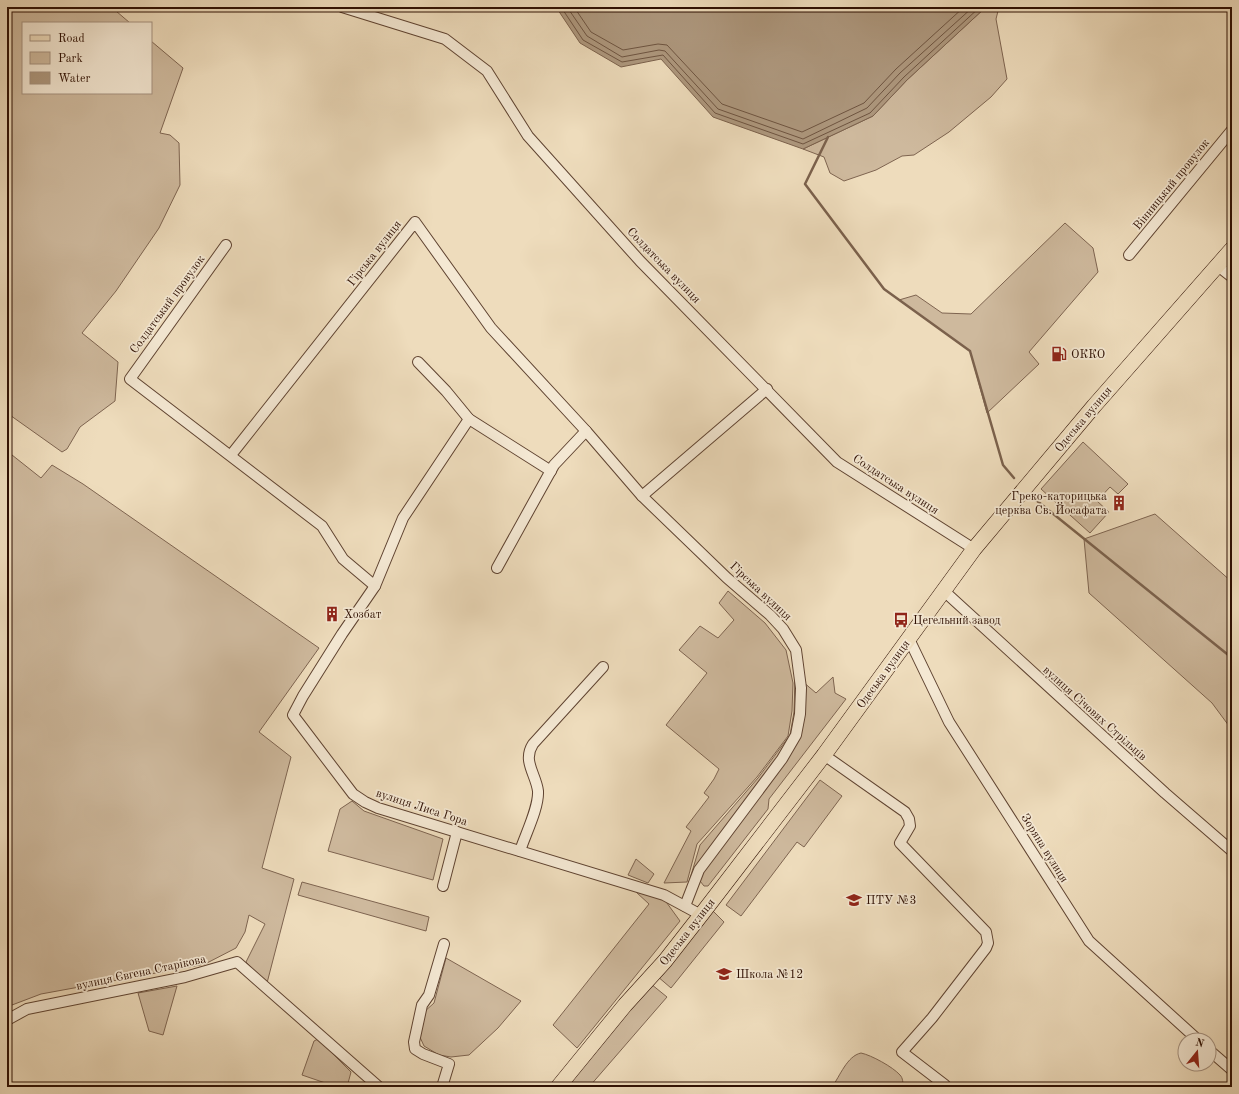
<svg xmlns="http://www.w3.org/2000/svg" width="1239" height="1094" font-family="'Old Standard TT',serif">
  <rect width="100%" height="100%" fill="#eedcbc"/>
  <filter id="stains"><feTurbulence type="fractalNoise" baseFrequency=".005" numOctaves="4"/><feColorMatrix values="0 0 0 0 .2 0 0 0 0 .09 0 0 0 0 .02 0 0 0 .5 -.17"/></filter>
  <radialGradient id="worn" r=".72"><stop offset=".6" stop-color="#630" stop-opacity="0"/><stop offset="1" stop-color="#630" stop-opacity=".3"/></radialGradient>
  <g fill="#ceb99d" stroke="#7e6450">
    <path d="M7,7h96l13,4 14,12h-107v70h128v-52l32,27 -23,65 10,2 9,8 1,42 -21,43 -43,63 -34,42 36,29 -3,39 -35,26 -13,22 -5,3 -55,-39z"/>
    <path d="M986,7h13l-3,12 11,60 -16,18 -42,35 -35,23 -12,1 -26,14 -32,11 -14,-8 -6,-16 -21,-8 70,-33 34,-36z"/>
    <path d="M1065,223l28,25 5,24 -69,80 10,12 -52,49 -17,-62 -71,-51 17,-5 26,18 29,1z"/>
    <path d="M1083,442l45,42 -10,10 -8,-7 -13,14 12,11 -19,21 -49,-44z"/>
    <path d="M7,451l34,27 11,-13 31,19 236,164 -60,84 32,25 -29,111 32,11 -27,104 -21,-21 19,-38 -16,-9 -4,17 -9,16 -31,16 -164,30 -29,11 -5,5z"/>
    <path d="M1155,514l77,68v148l-20,-27 -123,-110 -5,-54z"/>
    <path d="M728,591l37,32 21,27 7,33 -1,28 -4,25 -31,41 -60,67 -10,38 -23,1 27,-52 -5,-4 23,-30 -5,-4 10,-14 5,-10 -53,-44 41,-52 -28,-23 21,-24 18,12 16,-18 -15,-17z"/>
    <path d="M795,675l21,18 17,-16 2,16 11,6 -77,100 -1,10 -60,77h-4l-4,-5 -11,1 11,-37 58,-67 32,-43 4,-23z"/>
    <path d="M820,780l22,16 -38,51 -7,-5 -56,74 -15,-11z"/>
    <path d="M352,801l12,10 79,28 -10,41 -105,-29 12,-42z"/>
    <path d="M636,859l18,15 -6,9 -20,-8z"/>
    <path d="M302,882l127,35 -3,14 -128,-36z"/>
    <path d="M636,892l28,7 16,22 -103,127 -24,-23 96,-121z"/>
    <path d="M713,911l11,11 -53,66 -14,-12z"/>
    <path d="M446,958l75,43 -23,27 -29,27 -18,2 -12,-2 -15,-9 -5,-11 5,-23 10,-9z"/>
    <path d="M651,984l16,13 -78,90h-22z"/>
    <path d="M177,986l-14,49 -14,-4 -11,-38z"/>
    <path d="M318,1039l33,33 -4,15h-10l-35,-12 12,-34z"/>
    <path d="M861,1053c10,2 32,14 39,22 3,3 3,8 3,12h-71c8,-11 15,-31 29,-34z"/>
  </g>
  <path fill="#ad977d" stroke="#7b614c" d="M556,7h430l-79,73 -34,36 -70,33 -90,-32 -52,-58 -40,8 -41,-24z"/>
  <g fill="none" stroke-linecap="round" stroke-linejoin="round">
    <g stroke="#6e5440" stroke-width="1">
      <path d="M561,7l22,33 39,22 41,-7 52,58 88,31 67,-31 34,-36 76,-70"/>
      <path d="M567,7l20,29 35,21 37,-7 6,1 53,58 85,30 64,-31 33,-35 73,-66"/>
      <path d="M574,7l17,25 32,18 35,-6 9,1 55,59 80,28 62,-29 32,-34 68,-62"/>
    </g>
    <g stroke="#7b614c" stroke-width="2.5">
      <path d="M828,137l-23,47 79,105 86,62 33,114 11,13"/>
      <path d="M1036,500l196,158"/>
    </g>
    <g stroke="#5f4331" stroke-width="12">
      <g id="street">
        <path d="M342,7l103,32 42,32 41,65 112,125 197,201 137,87"/>
        <path d="M226,245l-96,134 192,147 21,33 32,27"/>
        <path d="M1129,255l103,-125"/>
        <path d="M1218,266l14,11"/>
        <path d="M418,362l28,29 23,28 82,52"/>
        <path d="M469,419l-66,99 -28,68 -33,48 -39,62 -10,19 60,79 12,8 13,6 286,87 37,20"/>
        <path d="M231,455l184,-233 76,106 95,103 56,65 85,82 43,37 13,14 13,21 5,38 -1,26 -4,21 -14,24 -83,111 -14,36"/>
        <path d="M642,496l125,-107"/>
        <path d="M497,568l57,-103 32,-34"/>
        <path d="M944,591l221,202 67,58"/>
        <path d="M909,639l40,83 140,219 109,99"/>
        <path d="M824,755l81,57 4,7 1,7 -10,17 86,89 2,11 -2,5 -54,70 -30,34 43,33"/>
        <path d="M520,851c5,-16 19,-43 18,-60 -2,-17 -16,-30 -5,-47l70,-77"/>
        <path d="M443,886l14,-54"/>
        <path d="M7,1020l20,-11 158,-32 52,-15 142,125"/>
        <path d="M1209,1050l23,20"/>
        <path d="M442,1087l7,-23 -26,-10 -8,-5 -1,-7 8,-37 7,-10 15,-51"/>
      </g>
    </g>
    <g stroke="#2f1003" stroke-width="16">
      <path id="primary" d="M558,1087l67,-82 40,-44 36,-46 123,-160 150,-206 120,-143 138,-157"/>
    </g>
    <use href="#street" stroke="#f4e8d3" stroke-width="10"/>
    <use href="#primary" stroke="#eedcbc" stroke-width="15"/>
  </g>
  <defs>
    <g id="fuel-bare" transform="scale(1.2)"><path d="M-5.5-6h7V0h2V4h1.3V-2.5L3-4.5l.8-.8L6-3V5H2.5V1h-1V6h-7ZM-4.2-4.7v3.2H.2V-4.7Z" fill="#8f2418" stroke="#f4e8d3" stroke-width="2.5" paint-order="stroke"/></g>
    <g id="building-bare" transform="scale(1.2)"><path d="M-4-6H4V6H1V3H-1V6H-4ZM-2.5-4.3h1.7v1.8h-1.7ZM.8-4.3h1.7v1.8H.8ZM-2.5-1h1.7V.8h-1.7ZM.8-1h1.7V.8H.8Z" fill="#8f2418" stroke="#f4e8d3" stroke-width="2.5" paint-order="stroke"/></g>
    <g id="bus-bare" transform="scale(1.2)"><path d="M-5-6H5V4H4V6H2V4H-2V6H-4V4H-5ZM-3.5-4V0h7V-4ZM-3.5 1.2v1.5H-2V1.2ZM2 1.2v1.5H3.5V1.2Z" fill="#8f2418" stroke="#f4e8d3" stroke-width="2.5" paint-order="stroke"/></g>
    <g id="university-bare" transform="scale(1.2)"><path d="M0-5L7-2L0 1L-7-2ZM-4 1L0 2.5L4 1V4Q0 6-4 4Z" fill="#8f2418" stroke="#f4e8d3" stroke-width="2.5" paint-order="stroke"/></g>
    <g id="school-bare" transform="scale(1.2)"><path d="M0-5L7-2L0 1L-7-2ZM-4 1L0 2.5L4 1V4Q0 6-4 4Z" fill="#8f2418" stroke="#f4e8d3" stroke-width="2.5" paint-order="stroke"/></g>
  </defs>
  <g fill-rule="evenodd">
    <use href="#fuel-bare" x="1059" y="354"/>
    <use href="#building-bare" x="1119" y="503"/>
    <use href="#building-bare" x="332" y="614"/>
    <use href="#bus-bare" x="901" y="620"/>
    <use href="#university-bare" x="854" y="900"/>
    <use href="#school-bare" x="724" y="974"/>
  </g>
  <g text-anchor="middle" stroke-width="3.5" stroke-linejoin="round" paint-order="stroke">
    <g font-size="12" fill="#2f1003" stroke="#f4e8d3">
      <text transform="translate(1171 184) rotate(-51)" y="4">Вінницький провулок</text>
      <text transform="translate(374 253) rotate(-52)" y="4">Гірська вулиця</text>
      <text transform="translate(664 265) rotate(46)" y="4">Солдатська вулиця</text>
      <text transform="translate(167 304) rotate(-54)" y="4">Солдатський провулок</text>
      <text transform="translate(1083 419) rotate(-50)" y="4">Одеська вулиця</text>
      <text transform="translate(896 484) rotate(33)" y="4">Солдатська вулиця</text>
      <text transform="translate(761 591) rotate(43)" y="4">Гірська вулиця</text>
      <text transform="translate(883 674) rotate(-54)" y="4">Одеська вулиця</text>
      <text transform="translate(1095 713) rotate(42)" y="4">вулиця Січових Стрільців</text>
      <text transform="translate(422 807) rotate(18)" y="4">вулиця Лиса Гора</text>
      <text transform="translate(1045 848) rotate(58)" y="4">Зоряна вулиця</text>
      <text transform="translate(687 932) rotate(-52)" y="4">Одеська вулиця</text>
      <text transform="translate(141 972) rotate(-12)" y="4">вулиця Євгена Старікова</text>
    </g>
    <g font-size="12" fill="#2f1003" stroke="#f4e8d3" text-anchor="start">
      <text x="1071" y="358">ОККО</text>
      <text x="1107" y="500" text-anchor="end">Греко-каторицька<tspan x="1107" dy="14">церква Св. Йосафата</tspan></text>
      <text x="344" y="618">Хозбат</text>
      <text x="913" y="624">Цегельний завод</text>
      <text x="866" y="904">ПТУ №3</text>
      <text x="736" y="978">Школа №12</text>
    </g>
  </g>
  <rect width="1239" height="1094" fill="none" stroke="#eedcbc" stroke-width="24"/>
  <rect x="8" y="8" width="1223" height="1078" fill="none" stroke="#2f1003" stroke-width="2"/>
  <rect x="12" y="12" width="1215" height="1070" fill="none" stroke="#2f1003"/>
  <rect x="22" y="22" width="130" height="72" fill="#f4e8d3" stroke="#a59280"/>
  <rect x="30" y="35" width="20" height="6" fill="#eedcbc" stroke="#a59280"/>
  <text x="58" y="42" font-size="12" fill="#2f1003">Road</text>
  <rect x="30" y="52" width="20" height="12" fill="#ceb99d" stroke="#a59280"/>
  <text x="58" y="62" font-size="12" fill="#2f1003">Park</text>
  <rect x="30" y="72" width="20" height="12" fill="#ad977d" stroke="#a59280"/>
  <text x="58" y="82" font-size="12" fill="#2f1003">Water</text>
  <g transform="translate(1197 1052) rotate(17)"><circle r="19" fill="#f4e8d3" stroke="#a59280"/>
  <path d="M0-3L7 15L0 10L-7 15Z" fill="#8f2418"/>
  <text y="-6" font-size="11" font-weight="bold" text-anchor="middle" fill="#2f1003">N</text>
  </g>
  <rect width="100%" height="100%" filter="url(#stains)"/>
  <rect width="100%" height="100%" fill="url(#worn)"/>
</svg>
